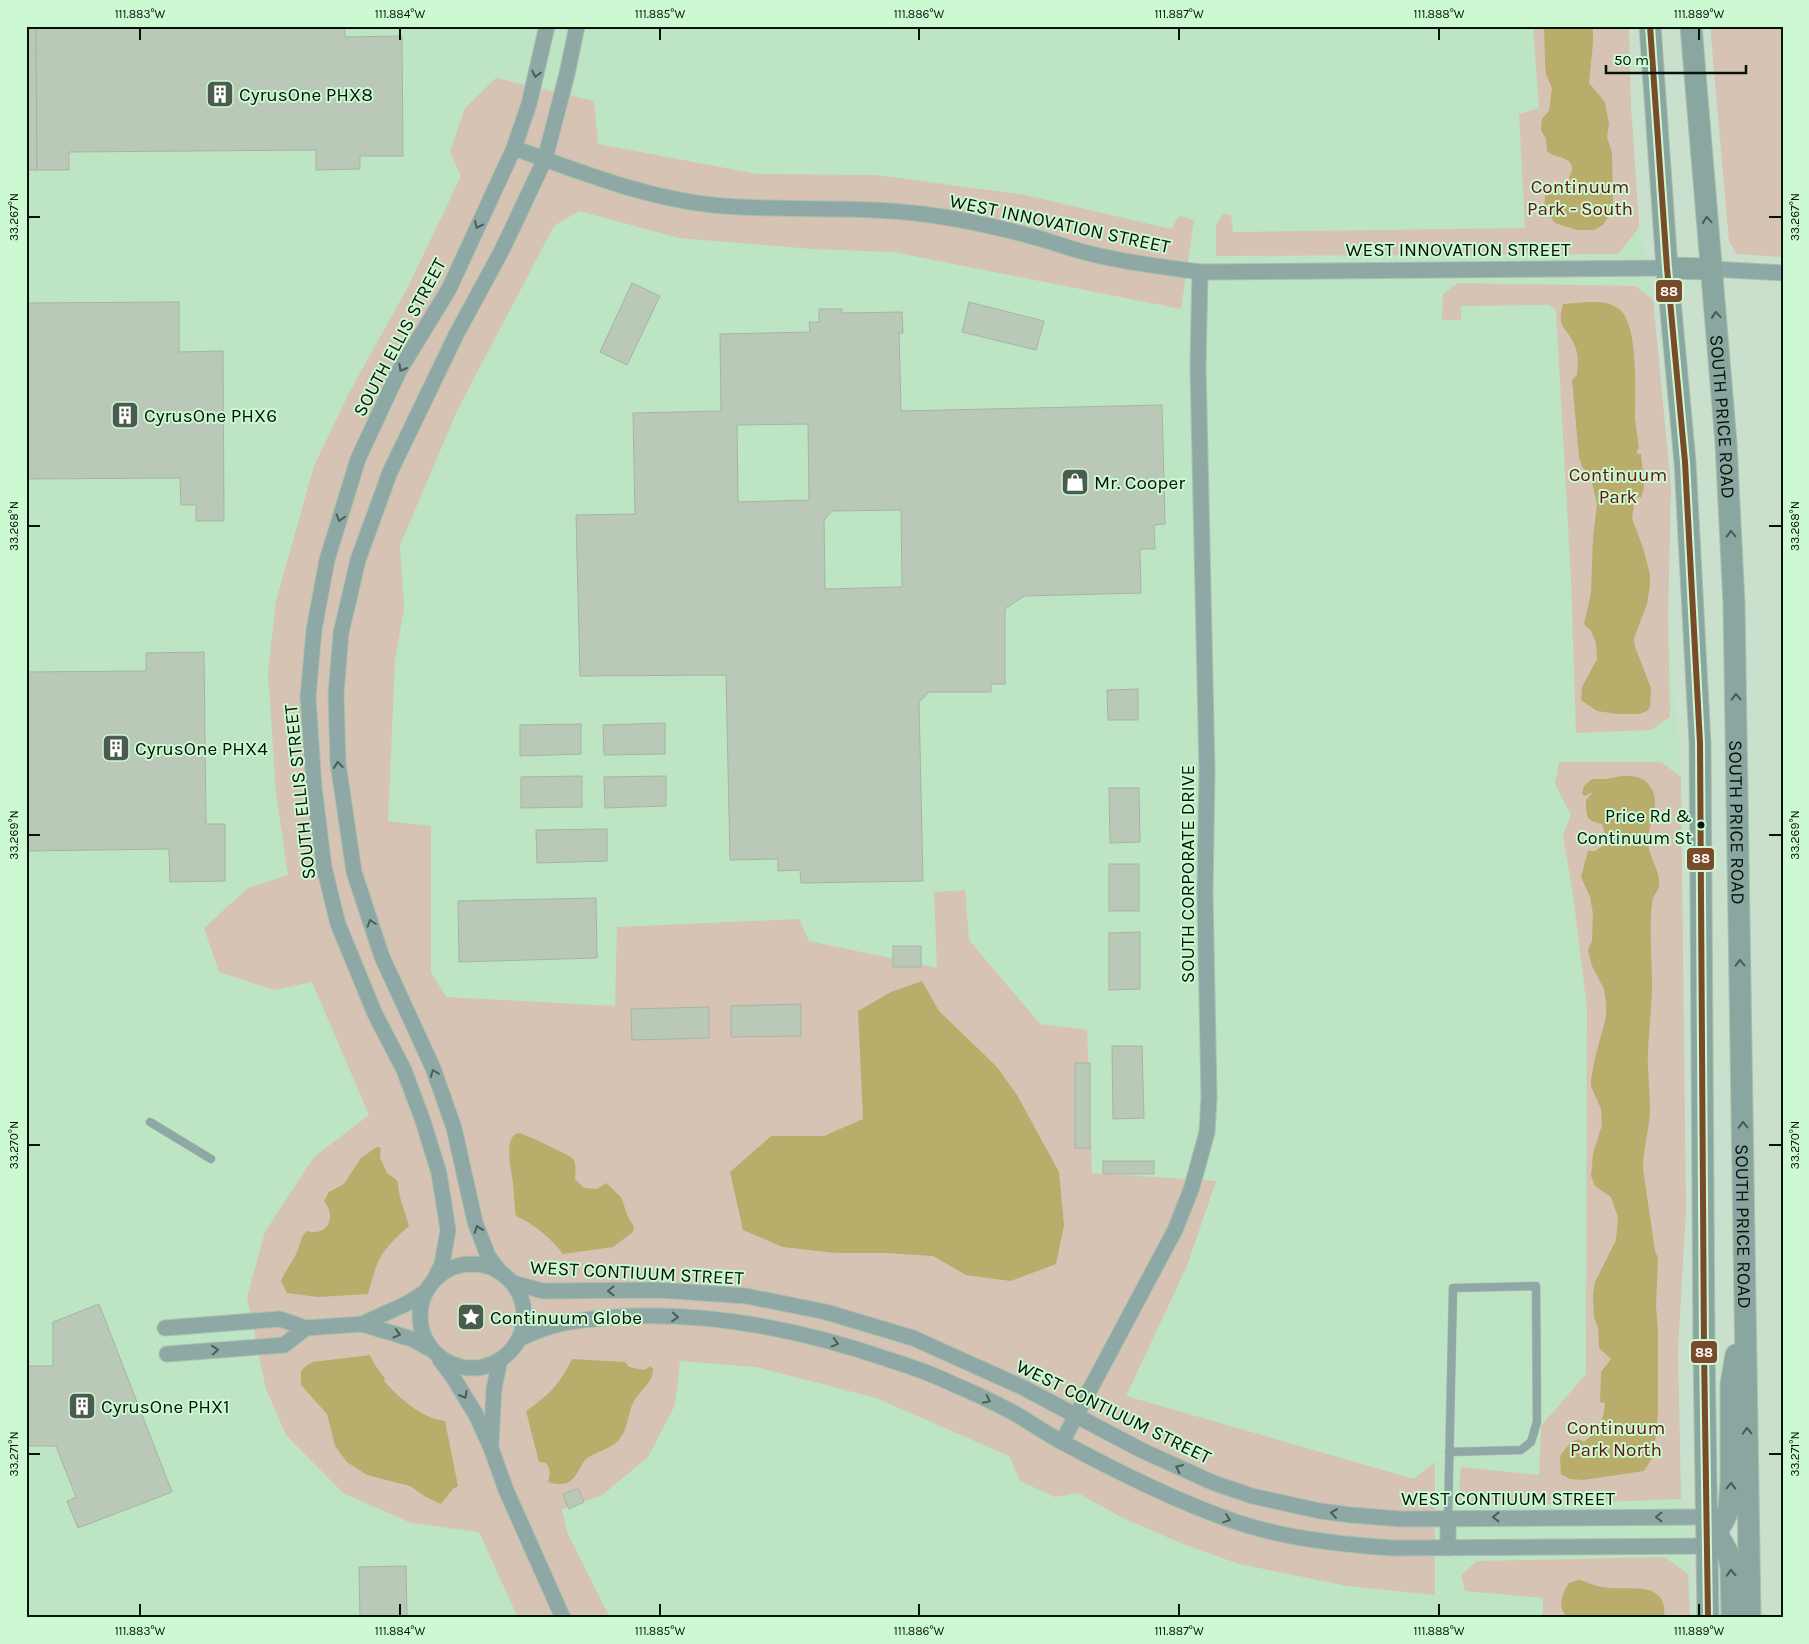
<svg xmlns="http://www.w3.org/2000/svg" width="1809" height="1644" font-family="Karla,sans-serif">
  <rect width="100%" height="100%" fill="#c9e1cc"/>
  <path fill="#bde4c3" d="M26,26h1603l2,80 8,117 14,77 18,186 -3,134 13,157 5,433 -8,140 3,132 10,101v35h-1665z"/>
  <g fill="#d6c3b4">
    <path d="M1533,26h96l2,80 8,117 -1,6 -20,25 -402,2v-31l7,-11 8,1 2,17 292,-4 -6,-114 20,-6z"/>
    <path d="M1710,26h73v231l-46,-3 -8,-12z"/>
    <path d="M496,78l98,23 4,43 159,30 119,1 149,20 146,34 8,-13 15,4 -13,89 -288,-57 -81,-3 -133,-11 -100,-27 -25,15 -96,183 -58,136 4,63 -9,52 -7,161 43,5v146l15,25 169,9 2,-79 182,-8 10,22 128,27 -3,-76 31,-2 4,50 71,84 47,6 5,143 124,8 -29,85 -61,130 288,83 21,-17v133l-88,-9 -108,-22 -56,-20 -60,-26 -45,-25 -23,4 -35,-16 -11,-25 -133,-58 -120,-31 -76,-6 -5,44 -27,52 -47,39 -39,13 5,23 43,86h-92l-39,-86 -68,-9 -68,-30 -57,-58 -20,-46 -19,-91 2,-8 16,-58 49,-75 55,-42 -57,-133 -38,8 -55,-18 -15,-44 44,-40 40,-13 -12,-82 -8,-121 8,-71 38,-135 36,-75 58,-104 53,-111 -11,-24 15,-44z"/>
    <path d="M1458,283l178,3 17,14 18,186 -3,134 2,97 -19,13 -75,3 -5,-154 -15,-269 -7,-5 -88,1v14h-19l1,-26z"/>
    <path d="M1559,762h102l20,15 5,433 -8,140 3,149 -128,5h-95l3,-37 78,8 2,-49 45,-52 1,-366 -14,-113 -10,-60 8,-20 -16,-31z"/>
    <path d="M1665,1557l23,17 2,44h-147v-20l-78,-7 -4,-16 16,-14z"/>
  </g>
  <g fill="#baac6a">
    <path d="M1544,26h49v17l-4,40 16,19 4,22 -2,13 5,16 1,49 -2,10 -8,13 -9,5h-17l-22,-7 -11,-14 1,-12 3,-7 9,-7 11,-1c1,-4 3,-8 4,-12 2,-14 -19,-12 -25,-19l-1,-12 -5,-9 1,-11 7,-8 3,-23 -6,-14 -1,-12z"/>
    <path d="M1589,302c11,0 21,0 30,7 20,15 16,85 16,109 1,11 3,21 4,31l-2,1v4h4l3,34 -3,10 -3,-1 -3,2 -3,19 11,30 7,26v11l-3,19 -13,34 1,9 16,41 -1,19 -3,4 -8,3h-21l-21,-3 -16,-11 1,-13 15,-28 -1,-16 -5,-12 -7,-7 7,-31 2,-55 4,-34 -5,-21 -10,-17 -3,-9 -7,-77 5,-5c1,-11 2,-21 -3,-31 -8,-18 -18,-16 -11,-40z"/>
    <path d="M1622,776c12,0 22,0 29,12 11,17 -4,36 -3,55 1,15 13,28 11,43 -1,6 -7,10 -7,17 -3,27 0,53 0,80 0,23 -3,46 -4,68 -1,19 2,38 2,57 0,20 -7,40 -7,61l12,82 3,7 -2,48 2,24v81l-4,44 -10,16 -61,9 -13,-1 -9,-5 -1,-18 11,-14 8,-3 5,3c14,-11 20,-22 21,-39l-5,-1 1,-30 10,-13 -12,-11 -1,-21 -4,-9 -1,-23 2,-13 21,-42 2,-23 -7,-20 -16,-11 -4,-10 2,-22 9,-29 -1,-16 -10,-23v-6l4,-22 11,-41v-14l-2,-14 -12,-23 -4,-16 4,-9 1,-27 -3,-17 -9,-20 7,-26h7l9,-6 2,-8 -4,-13c-16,-3 -16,-8 -16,-24l7,-8 -8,4 -3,-2 2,-8 8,-7h14z"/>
    <path d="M922,981l17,30 58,56 20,28 42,77 5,53 -8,39 -45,17 -45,-6 -33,-19 -47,-3h-51l-52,-6 -40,-17 -13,-58 41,-36h53l39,-17 -5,-108 33,-19z"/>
    <path d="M519,1133c7,2 51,22 54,26 4,6 2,13 2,20l9,9 13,1 9,-6 15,14 7,20 6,10 -1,5 -20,15 -50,7c-13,-17 -28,-29 -47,-38 -2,-11 -2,-22 -3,-32 -1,-12 -11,-48 6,-51z"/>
    <path d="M377,1147l4,1 -1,10 7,15 10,7 3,17 9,29c-29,26 -31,31 -41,68l-50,3 -31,-4 -6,-12c4,-9 9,-16 14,-25 5,-8 4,-18 12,-25 21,6 30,-14 17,-30l5,-9 15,-8 17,-26z"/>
    <path d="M370,1355c3,9 10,16 15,24l-1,2c15,17 37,37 61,40l13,65 -5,3 -12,15 -15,-7 -16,-11 -43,-11 -20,-13 -12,-16 -8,-32 -26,-29v-14l6,-6 6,-3z"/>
    <path d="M572,1359l53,3 4,5c8,1 15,6 21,-1l3,3c0,13 -12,21 -19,32 -7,12 -5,27 -15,39 -9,10 -23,11 -33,19 -7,7 -9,20 -19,24 -6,2 -13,1 -19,-1 2,-7 3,-13 -2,-19l-7,-1 -13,-51c21,-14 36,-29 46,-52z"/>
    <path d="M1579,1580c8,2 15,6 23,7 23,5 67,-10 62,31h-96c-11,-10 -7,-24 1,-35z"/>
  </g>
  <g fill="#b9c8b7" stroke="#a6b5a3" fill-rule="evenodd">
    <path d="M26,26h10l1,144h-11z"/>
    <path d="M36,26h309v11l57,-1 1,120h-43v13l-44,1v-20l-247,2v18h-32z"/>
    <path d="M632,283l28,13 -33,69 -27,-13z"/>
    <path d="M179,302v50l44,-1 1,170h-28v-16h-15l-1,-27 -154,1v-176z"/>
    <path d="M969,302l75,19 -8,29 -74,-18z"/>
    <path d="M819,309h23v4l60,-1 1,21h-4l2,78 261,-6 3,119 -11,1 1,24h-15l1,44 -117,3 -19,13v75h-14v8h-62l-10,10 4,179 -122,2 -1,-13 -22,1v-12l-48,1 -4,-185 -146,1 -4,-161 59,-1 -2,-101 88,-2 -1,-77 90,-2 -1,-10h10zM808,424l1,76 -71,2 -1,-77zM901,510l1,77 -77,2 -1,-69 8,-9z"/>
    <path d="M204,652l2,172h19v57l-55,1 -1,-33 -143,2v-179l120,-1v-18z"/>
    <path d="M1138,689v31h-30l-1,-30z"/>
    <path d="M665,723v31l-61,1 -1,-30z"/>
    <path d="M581,724v30l-61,2v-31z"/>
    <path d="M582,776v31l-61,1v-31z"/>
    <path d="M666,776v30l-61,2 -1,-31z"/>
    <path d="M1109,788h30l1,54 -30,1z"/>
    <path d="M607,829v32l-70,2 -1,-33z"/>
    <rect x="1109" y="864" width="30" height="47"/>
    <path d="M596,898l1,60 -138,4 -1,-61z"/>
    <path d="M1140,932v57l-31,1v-57z"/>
    <rect x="893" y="946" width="28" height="21"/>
    <path d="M801,1004v32l-70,1v-31z"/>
    <path d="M709,1007v31l-77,2 -1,-31z"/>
    <path d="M1112,1046h30l2,72 -31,1z"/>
    <rect x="1075" y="1063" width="15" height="85"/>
    <rect x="1103" y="1161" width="51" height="13"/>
    <path d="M99,1304l73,188 -94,36 -11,-27 9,-4 -20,-51h-30v-80h27v-44z"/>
    <path d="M578,1488l6,14 -15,7 -6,-15z"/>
    <path d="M406,1566l1,52h-47l-1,-51z"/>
  </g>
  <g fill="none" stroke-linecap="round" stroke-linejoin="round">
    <g stroke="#abbfae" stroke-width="9">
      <g id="service">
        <path d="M150,1122l61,37"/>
        <path d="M1448,1518l5,-230 83,-2 1,136 -6,20 -10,8 -72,2"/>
      </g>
    </g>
    <g stroke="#abbfae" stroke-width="17">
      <g id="minor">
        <path d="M514,148c63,23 131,50 199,57 70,7 140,0 210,9 38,5 75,13 111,23 20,5 38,13 58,17 35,9 72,13 108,18l467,-4"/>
        <path d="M1711,269l72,4"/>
        <circle cx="472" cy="1316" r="52"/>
        <path d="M500,1272l-12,-16 -13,-34 -21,-94 -21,-60 -51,-111 -28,-85 -16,-109 -2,-69 5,-61 17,-73 32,-88 66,-137 46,-85 43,-91 22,-85 10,-48"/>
        <path d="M435,1278l7,-14 6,-34 -9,-57 -16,-52 -19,-51 -29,-56 -37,-90 -14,-57 -10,-80 -6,-90 6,-67 13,-70 31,-101 41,-88 50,-82 65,-141 15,-44 18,-78"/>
        <path d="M513,1283l30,8 116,-1 87,6 80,16 87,26 109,49 119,63 73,33 38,13 68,15 31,4 50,4 306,-2"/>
        <path d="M362,1324l46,-21 17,-11"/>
        <path d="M165,1328l115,-9 26,9 56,-4 50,15 18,10"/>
        <path d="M519,1339c10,-4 19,-9 30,-12 17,-6 36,-7 54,-9 96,-9 197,11 287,42 22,7 45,15 65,25 20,8 40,18 59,28 16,9 31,20 48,29 52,28 107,56 163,76 54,20 111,26 168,30l315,-2"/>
        <path d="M167,1354l117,-9 22,-17"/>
        <path d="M440,1360l13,17 23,38 15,33 15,42 57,128"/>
        <path d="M1062,1442l113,-212 17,-43 15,-55 2,-35 -4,-204 2,-122 -9,-405 2,-94"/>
        <path d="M491,1444l3,-55 6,-29"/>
        <path d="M1448,1518v30"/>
      </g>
    </g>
    <g stroke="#abbfae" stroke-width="23">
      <g id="secondary">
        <path d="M1650,26l17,242 18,194 15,281 4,607 4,268"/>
        <path id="s1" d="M1691,26l35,417 8,161 16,1014"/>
        <path d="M1667,268l44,1"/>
        <path d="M1710,1521l18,32 3,14 1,51"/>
        <path d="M1708,1546l16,-26 5,-12 2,-26v-98l5,-29"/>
      </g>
    </g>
    <use href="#service" stroke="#8ea8a5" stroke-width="8"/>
    <use href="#minor" stroke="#8ea8a5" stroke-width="15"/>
    <use href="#secondary" stroke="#89a6a1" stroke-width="21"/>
    <g stroke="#ccf8d2" stroke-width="10">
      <path id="bus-1" d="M1650,26l17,242 18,194 15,281 4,607 4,268"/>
    </g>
    <use href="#bus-1" stroke="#7a4b2a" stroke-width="6"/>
  </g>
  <defs><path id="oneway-chevron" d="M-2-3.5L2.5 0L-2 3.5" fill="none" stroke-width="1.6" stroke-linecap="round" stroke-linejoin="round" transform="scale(1.25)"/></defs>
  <g stroke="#4a5e56">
    <use href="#oneway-chevron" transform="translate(536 74) rotate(103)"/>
    <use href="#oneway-chevron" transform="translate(478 225) rotate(114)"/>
    <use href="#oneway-chevron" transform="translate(402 368) rotate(120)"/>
    <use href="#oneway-chevron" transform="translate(340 518) rotate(107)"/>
    <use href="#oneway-chevron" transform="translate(338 765) rotate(-96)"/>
    <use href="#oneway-chevron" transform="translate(371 923) rotate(-108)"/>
    <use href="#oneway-chevron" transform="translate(434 1073) rotate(-111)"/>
    <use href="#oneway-chevron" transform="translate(478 1229) rotate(-110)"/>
    <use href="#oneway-chevron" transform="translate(611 1291) rotate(179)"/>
    <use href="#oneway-chevron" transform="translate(675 1317) rotate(4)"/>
    <use href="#oneway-chevron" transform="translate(397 1334) rotate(17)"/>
    <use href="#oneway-chevron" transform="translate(835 1343) rotate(15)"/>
    <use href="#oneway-chevron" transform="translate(215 1350) rotate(-5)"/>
    <use href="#oneway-chevron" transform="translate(464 1395) rotate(60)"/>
    <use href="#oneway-chevron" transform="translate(987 1400) rotate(26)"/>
    <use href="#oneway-chevron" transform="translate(1179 1468) rotate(-155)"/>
    <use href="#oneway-chevron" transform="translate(1334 1513) rotate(-172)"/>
    <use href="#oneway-chevron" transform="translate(1496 1517) rotate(180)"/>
    <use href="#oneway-chevron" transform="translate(1659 1517) rotate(180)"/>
    <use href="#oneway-chevron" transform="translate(1227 1519) rotate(19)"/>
  </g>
  <g stroke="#475d54">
    <use href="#oneway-chevron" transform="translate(1707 220) rotate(-95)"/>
    <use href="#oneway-chevron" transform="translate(1716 315) rotate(-95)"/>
    <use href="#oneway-chevron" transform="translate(1731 534) rotate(-92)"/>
    <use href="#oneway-chevron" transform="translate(1736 697) rotate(-91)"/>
    <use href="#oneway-chevron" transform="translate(1740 963) rotate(-91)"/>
    <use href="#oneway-chevron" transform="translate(1743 1125) rotate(-91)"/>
    <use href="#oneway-chevron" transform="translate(1747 1431) rotate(-91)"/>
    <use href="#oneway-chevron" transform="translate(1731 1486) rotate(-89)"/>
    <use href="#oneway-chevron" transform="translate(1731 1573) rotate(-93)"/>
  </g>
  <path fill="none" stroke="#051408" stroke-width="2" d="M140,28v12M400,28v12M660,28v12M919,28v12M1179,28v12M1439,28v12M1699,28v12M28,217h12M1769,217h13M28,526h12M1769,526h13M28,835h12M1769,835h13M28,1145h12M1769,1145h13M28,1454h12M1769,1454h13M140,1604v12M400,1604v12M660,1604v12M919,1604v12M1179,1604v12M1439,1604v12M1699,1604v12"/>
  <defs>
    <g id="building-square" transform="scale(1.4375)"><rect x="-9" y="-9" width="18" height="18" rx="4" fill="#4a5c4d" stroke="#ccf8d2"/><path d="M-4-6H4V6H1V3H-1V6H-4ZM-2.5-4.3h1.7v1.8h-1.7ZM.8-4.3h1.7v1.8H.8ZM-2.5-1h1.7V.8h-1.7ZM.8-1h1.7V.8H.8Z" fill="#fff"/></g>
    <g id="shop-square" transform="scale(1.4375)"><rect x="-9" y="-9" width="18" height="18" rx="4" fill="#4a5c4d" stroke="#ccf8d2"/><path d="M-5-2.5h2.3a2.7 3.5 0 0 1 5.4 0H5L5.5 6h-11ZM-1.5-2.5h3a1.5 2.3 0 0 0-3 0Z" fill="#fff"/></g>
    <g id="sight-square" transform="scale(1.4375)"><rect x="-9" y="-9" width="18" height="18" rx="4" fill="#4a5c4d" stroke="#ccf8d2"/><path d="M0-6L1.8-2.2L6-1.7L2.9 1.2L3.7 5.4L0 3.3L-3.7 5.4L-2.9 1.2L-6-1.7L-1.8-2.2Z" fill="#fff"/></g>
  </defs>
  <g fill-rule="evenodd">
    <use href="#building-square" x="220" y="94"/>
    <use href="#building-square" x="125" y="415"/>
    <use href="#shop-square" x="1075" y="482"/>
    <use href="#building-square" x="116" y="748"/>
    <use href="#sight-square" x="471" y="1317"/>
    <use href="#building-square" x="82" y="1406"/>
  </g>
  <circle fill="#051408" stroke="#ccf8d2" stroke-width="2" cx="1701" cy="825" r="4.5"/>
  <g text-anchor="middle" stroke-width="4" stroke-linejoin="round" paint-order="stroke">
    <g font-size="18" fill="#051408" stroke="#ccf8d2" text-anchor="end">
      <text x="1692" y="822">Price Rd &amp;<tspan x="1692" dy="22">Continuum St</tspan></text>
    </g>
    <g font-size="19" fill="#051408" stroke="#ccf8d2" text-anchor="start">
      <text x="239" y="101">CyrusOne PHX8</text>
      <text x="144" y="422">CyrusOne PHX6</text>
      <text x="1094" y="489">Mr. Cooper</text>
      <text x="135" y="755">CyrusOne PHX4</text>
      <text x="490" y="1324">Continuum Globe</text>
      <text x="101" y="1413">CyrusOne PHX1</text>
    </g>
    <g font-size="19" fill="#62140e" stroke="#ccf8d2">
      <text x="1580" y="193">Continuum<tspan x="1580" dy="22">Park - South</tspan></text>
      <text x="1618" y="481">Continuum<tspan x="1618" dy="22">Park</tspan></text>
      <text x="1616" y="1434">Continuum<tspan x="1616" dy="22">Park North</tspan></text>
    </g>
    <g font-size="19" fill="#051408" stroke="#ccf8d2">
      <text transform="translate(1060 223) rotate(12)" y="7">WEST INNOVATION STREET</text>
      <text x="1458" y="256">WEST INNOVATION STREET</text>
      <text transform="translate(399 337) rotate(-62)" y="7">SOUTH ELLIS STREET</text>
      <text dy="7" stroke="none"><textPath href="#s1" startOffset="392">SOUTH PRICE ROAD</textPath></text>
      <text transform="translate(299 792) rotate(-96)" y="7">SOUTH ELLIS STREET</text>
      <text dy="7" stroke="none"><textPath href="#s1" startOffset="798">SOUTH PRICE ROAD</textPath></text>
      <text transform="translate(1187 874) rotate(-90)" y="7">SOUTH CORPORATE DRIVE</text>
      <text dy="7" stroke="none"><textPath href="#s1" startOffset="1202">SOUTH PRICE ROAD</textPath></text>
      <text transform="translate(637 1272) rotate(3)" y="7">WEST CONTIUUM STREET</text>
      <text transform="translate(1114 1411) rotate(26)" y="7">WEST CONTIUUM STREET</text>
      <text x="1508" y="1505">WEST CONTIUUM STREET</text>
    </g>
  </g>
  <g stroke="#ccf8d2" stroke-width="2">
    <rect x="1655" y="279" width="28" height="24" rx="5" fill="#7a4b2a"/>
    <rect x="1686" y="847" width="29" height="24" rx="5" fill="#7a4b2a"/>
    <rect x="1690" y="1340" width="28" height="24" rx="5" fill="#7a4b2a"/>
  </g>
  <g font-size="14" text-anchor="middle" font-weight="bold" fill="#fff">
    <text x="1669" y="296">88</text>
    <text x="1701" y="863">88</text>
    <text x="1704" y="1357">88</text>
  </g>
  <rect width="1809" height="1644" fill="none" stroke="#ccf8d2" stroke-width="55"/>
  <path d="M1606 65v8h140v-8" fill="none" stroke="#051408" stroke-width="2.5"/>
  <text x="1614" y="65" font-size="15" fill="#051408" stroke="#ccf8d2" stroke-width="4" paint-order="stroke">50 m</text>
  <rect x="28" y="28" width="1754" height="1588" fill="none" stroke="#051408" stroke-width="2"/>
  <g font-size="12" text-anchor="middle" fill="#051408">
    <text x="140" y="18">111.883°W</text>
    <text x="400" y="18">111.884°W</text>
    <text x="660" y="18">111.885°W</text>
    <text x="919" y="18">111.886°W</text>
    <text x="1179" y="18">111.887°W</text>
    <text x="1439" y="18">111.888°W</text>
    <text x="1699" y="18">111.889°W</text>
    <text transform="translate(1795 217) rotate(-90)" y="4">33.267°N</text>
    <text transform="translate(14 217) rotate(-90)" y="4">33.267°N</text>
    <text transform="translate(1795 526) rotate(-90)" y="4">33.268°N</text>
    <text transform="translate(14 526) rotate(-90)" y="4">33.268°N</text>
    <text transform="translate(1795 835) rotate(-90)" y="4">33.269°N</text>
    <text transform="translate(14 835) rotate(-90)" y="4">33.269°N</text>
    <text transform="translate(1795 1145) rotate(-90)" y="4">33.270°N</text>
    <text transform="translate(14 1145) rotate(-90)" y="4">33.270°N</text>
    <text transform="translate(1795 1454) rotate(-90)" y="4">33.271°N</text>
    <text transform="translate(14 1454) rotate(-90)" y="4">33.271°N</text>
    <text x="140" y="1635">111.883°W</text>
    <text x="400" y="1635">111.884°W</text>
    <text x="660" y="1635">111.885°W</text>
    <text x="919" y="1635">111.886°W</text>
    <text x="1179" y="1635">111.887°W</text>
    <text x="1439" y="1635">111.888°W</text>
    <text x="1699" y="1635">111.889°W</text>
  </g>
</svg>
